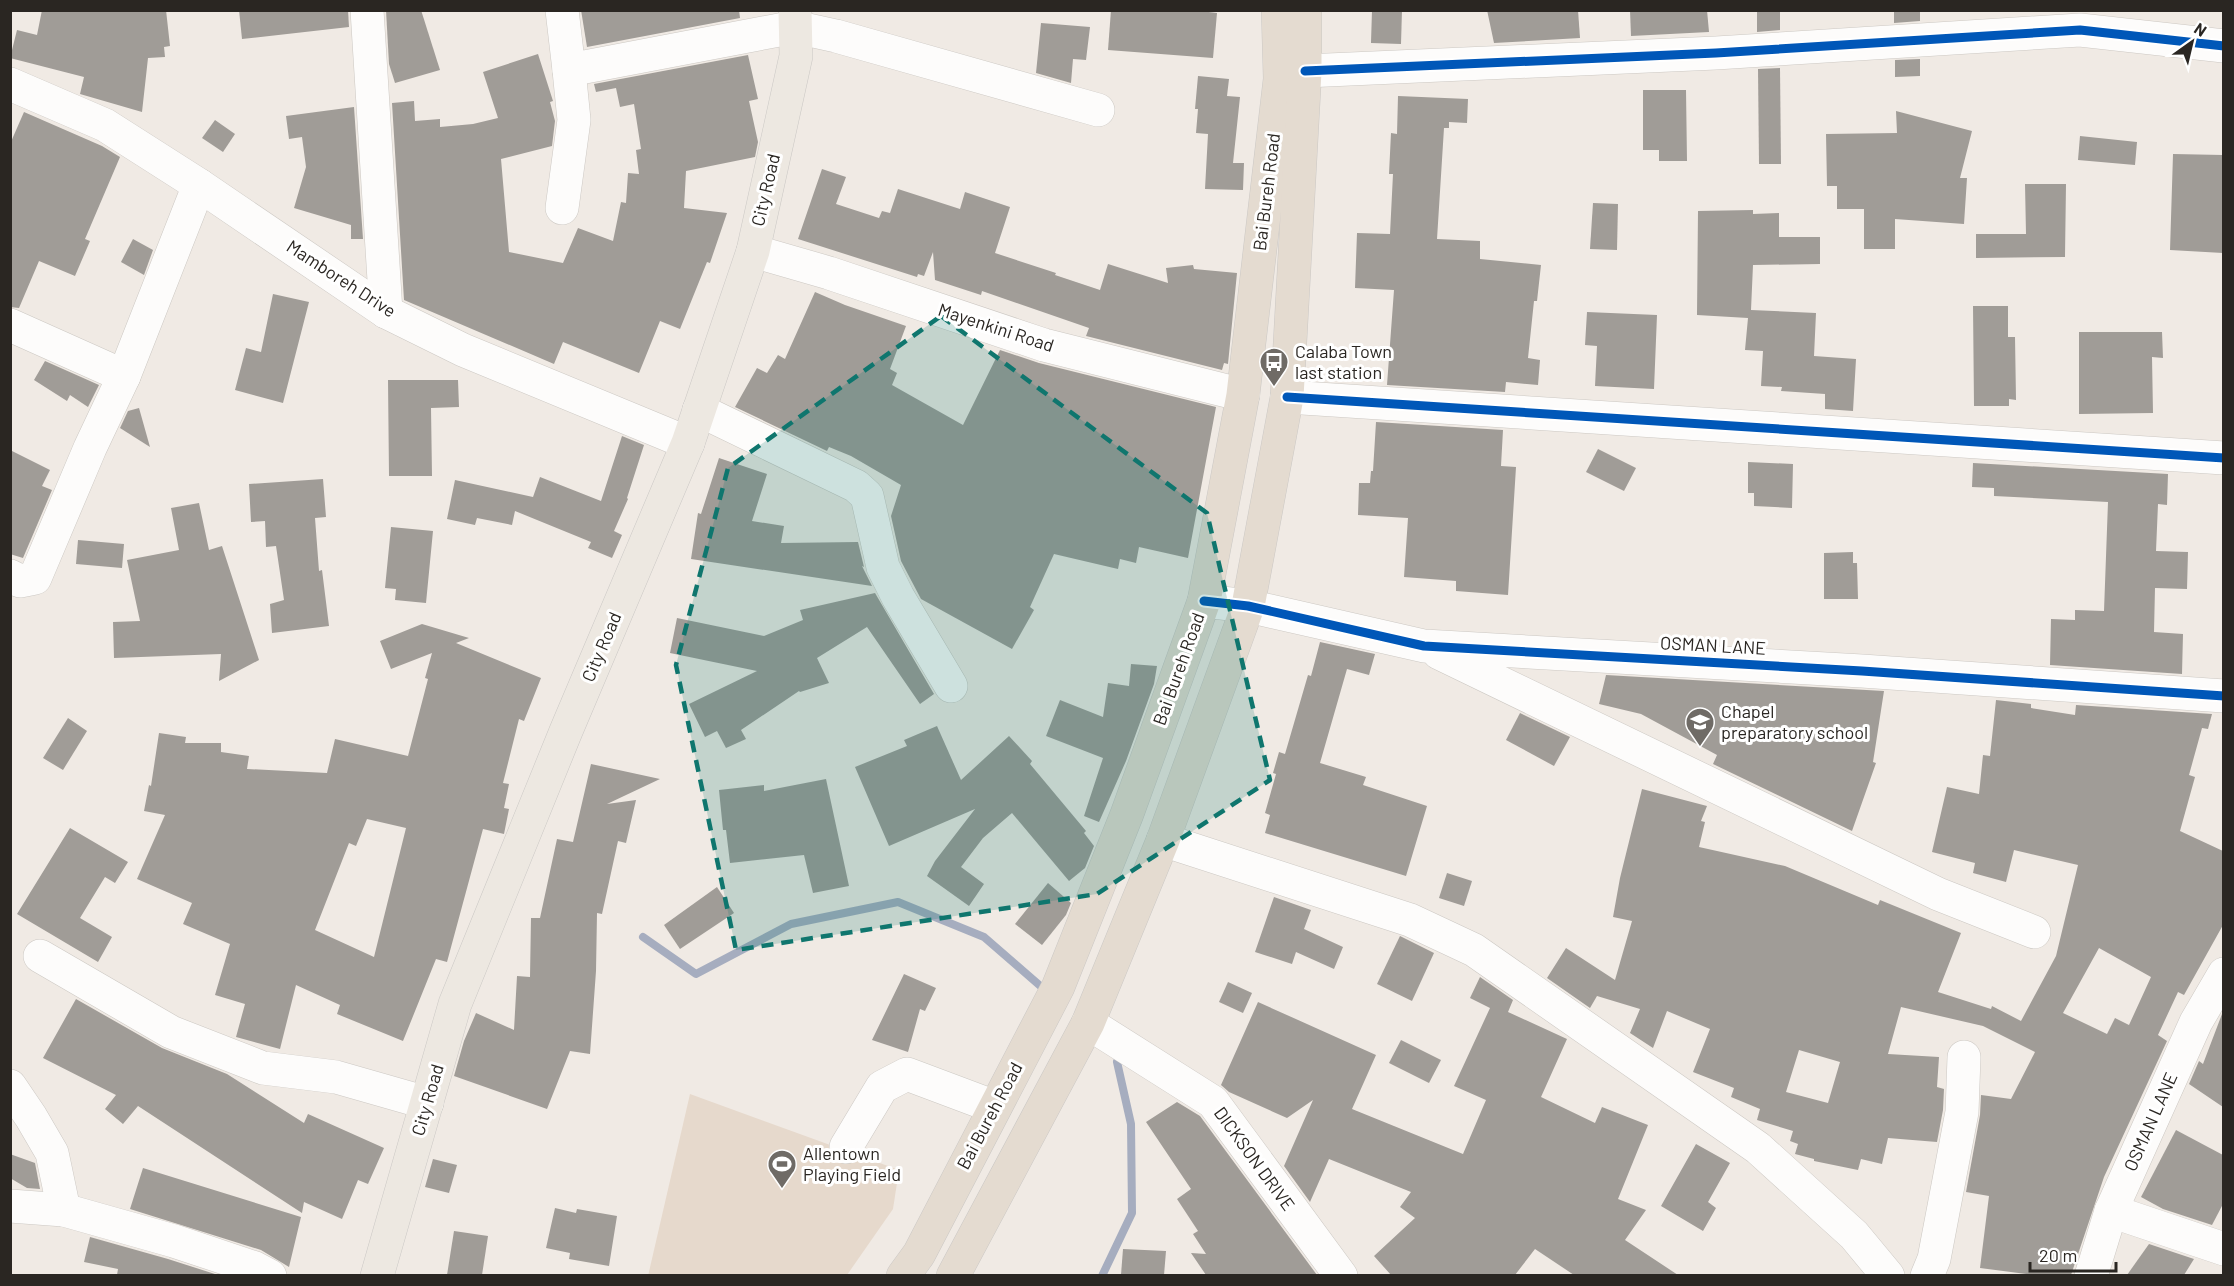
<svg xmlns="http://www.w3.org/2000/svg" width="2234" height="1286" font-family="Barlow,sans-serif">
  <rect width="100%" height="100%" fill="#f0eae4"/>
  <path fill="#e6d9cc" d="M690,1094l209,76 -6,39 -46,66 -199,1z"/>
  <g fill="none" stroke-linecap="round" stroke-linejoin="round">
    <g stroke="#a6adbf" stroke-width="8">
      <path d="M643,937l53,37 95,-50 107,-22 86,35 61,53"/>
      <path d="M1102,1276l30,-63 -1,-89 -14,-62"/>
    </g>
  </g>
  <g fill="#a09c97" fill-rule="evenodd">
    <path d="M42,10h124l4,36 -6,1 1,10 -17,1 -6,54 -62,-18 4,-17 -74,-19 7,-28 20,5z"/>
    <path d="M239,10h109l1,17 -107,12z"/>
    <path d="M386,10h35l19,60 -45,13 -6,-19z"/>
    <path d="M581,10h158l1,8 -153,29z"/>
    <path d="M1111,10h81l25,3 -4,45 -105,-8z"/>
    <path d="M1372,10h30l-1,34 -30,-1z"/>
    <path d="M1487,10h91l2,28 -86,5z"/>
    <path d="M1630,10h77l2,22 -78,4z"/>
    <path d="M1757,10h23v20l-23,2z"/>
    <path d="M1894,10h26v11l-26,2z"/>
    <path d="M1041,23l49,4 -4,33 -13,-1 -2,24 -35,-10z"/>
    <path d="M538,54l15,47 -3,1 5,19 -3,25 -51,13 8,93 54,11 15,-35 35,13 8,-39 5,1 2,-30 11,1 -3,-24 5,-1 -7,-45 -14,3 -4,-19 -20,4 -2,-8 154,-29 10,44 -9,2 9,41 -3,15 -69,14 -2,37 43,5 -17,50 -3,-1 -27,67 -20,-8 -21,52 -76,-31 -9,22 -150,-64 -12,-197 22,-2 1,20 25,-2v8l33,-3 25,-6 -15,-46z"/>
    <path d="M1920,59v17l-25,1v-17z"/>
    <path d="M1780,68l1,96h-22l-1,-95z"/>
    <path d="M1198,76l31,3 -2,17 13,1 -7,66h11l-1,27 -38,-1 3,-55 -12,-1 2,-24h-3z"/>
    <path d="M1643,90h43l1,71h-28v-11h-16z"/>
    <path d="M1398,96l70,3 -1,24 -18,-1v6h-5l-7,111 43,2v18l61,6 -4,36h-3l-6,57 12,2 -2,25 -32,-3 -1,10 -118,-7 7,-95 -39,-2 2,-55 33,1 3,-60h-4l2,-41 6,1z"/>
    <path d="M354,107l9,132h-12v-14l-57,-17 12,-41 -4,-30 -13,2 -3,-23z"/>
    <path d="M1896,111l76,20 -12,47h7l-3,46 -69,-5v30h-31v-40h-27v-23h-10l-1,-52 71,-1z"/>
    <path d="M24,112l78,34 18,11 -35,82 5,2 -15,35 -36,-15 -20,47 -9,-1v-163z"/>
    <path d="M215,120l20,14 -12,18 -21,-14z"/>
    <path d="M2080,136l57,6 -2,23 -57,-5z"/>
    <path d="M2173,154l50,1v98l-53,-3z"/>
    <path d="M822,169l24,8 -10,27 43,14 3,-7 8,2 8,-24 62,20 5,-17 45,15 -15,46 61,20 -1,2 45,15 8,-26 60,19 -2,-15 27,-3 1,4 43,4 -9,91 -4,-1 -2,7 -136,-34 3,-8 -107,-37 -1,4 -46,-15 -2,-28 -9,24 -6,-2 -1,3 -119,-38z"/>
    <path d="M2025,184h41l-1,73 -89,1v-24h50z"/>
    <path d="M1593,203l25,1 -1,46 -27,-1z"/>
    <path d="M1753,210v4l26,-1v24h41v27l-67,1 -2,45 65,3 -2,43 42,3 -3,52 -28,-2v-15l-44,-3 1,-4 -21,-1 2,-35 -18,-1 3,-32 -51,-3 1,-104z"/>
    <path d="M133,239l20,11 -9,25 -23,-13z"/>
    <path d="M815,292l30,13 61,21 -16,43 7,4 -5,12 71,40 37,-75 39,13 177,44 -28,151 -49,-11 -3,16 -16,-4 -2,10 -64,-15 -24,53 4,3 -22,39 -91,-50 -20,-38 -10,-45 10,-31 -50,-29 -22,-9 -2,4 -92,-44 22,-39 10,5 11,-18 7,4z"/>
    <path d="M273,294l36,8 -26,101 -48,-13 11,-42 15,4z"/>
    <path d="M1973,306h35v31h7l1,63 -7,-1v7h-35z"/>
    <path d="M1587,312l70,3 -3,74 -59,-3 2,-40 -12,-1z"/>
    <path d="M2079,332h83l1,26 -11,-1 1,56 -74,1z"/>
    <path d="M45,361l54,24 -11,22 -18,-12 -3,6 -33,-21z"/>
    <path d="M388,380h70l1,27 -28,1 1,68h-43z"/>
    <path d="M139,408l11,39 -30,-19 8,-17z"/>
    <path d="M1376,422l127,8 -2,36 15,1 -8,128 -52,-4v-10l-52,-4 4,-59 -50,-3 1,-32h11l1,-12h2z"/>
    <path d="M622,436l22,9 -17,53 1,1 -14,32 8,4 -10,23 -24,-10 3,-6 -76,-31 -3,14 -35,-7 -2,7 -28,-6 8,-39 78,17 7,-20 61,24z"/>
    <path d="M1598,449l38,19 -12,23 -38,-19z"/>
    <path d="M10,450l40,20 -8,16 10,4 -29,68 -13,-4z"/>
    <path d="M719,458l48,16 -15,47 32,5 -3,17 77,-1 6,25 -2,-1 10,20 -181,-27 7,-46 3,1z"/>
    <path d="M1748,462l45,2 -1,44 -38,-2v-13h-6z"/>
    <path d="M1973,463l195,11 -1,31 -9,-1 -2,47 32,1 -1,37 -32,-1 -1,44 29,2 -1,40 -132,-9 1,-46 24,1v-10l29,1 4,-109 -114,-6v-8l-22,-1z"/>
    <path d="M323,479l3,38 -11,1 4,53 3,-1 7,56 -57,7 -2,-29 14,-4 -8,-54 -10,1 -1,-26 -14,1 -2,-38z"/>
    <path d="M199,503l10,47 13,-4 37,114 -40,21 2,-27 -107,4 -1,-36 27,-1 -13,-61 52,-10 -8,-42z"/>
    <path d="M391,527l42,4 -7,72 -31,-3 1,-11 -11,-1z"/>
    <path d="M78,540l46,4 -2,24 -46,-4z"/>
    <path d="M1853,552v11h4l1,36h-34v-46z"/>
    <path d="M875,593l59,101 -14,10 -53,-77 -50,31 12,25 -29,9 -1,-1 -58,39 5,9 -20,9 -9,-17 -12,6 -16,-33 68,-33 -87,-18 7,-35 87,18 39,-16 -3,-10z"/>
    <path d="M422,624l47,14 -13,5 85,35 -17,43 -5,-2 -16,64 6,1 -5,24 5,1 -5,25 -21,-5 -36,133 -11,-3 -33,82 -66,-27 3,-9 -44,-20 -16,64 -44,-12 9,-33 -30,-9 15,-51 -47,-20 9,-21 -55,-24 28,-64 -21,-4 5,-26 2,1 8,-53 27,4 -1,6h36v9l28,4 -2,13 80,4 8,-34 73,17 20,-77 -3,-1 7,-25 -41,16 -11,-28zM367,819l39,9 -32,129 -59,-27 34,-87 7,3z"/>
    <path d="M1320,642l55,12 -6,21 -22,-6 -27,94 46,14 -3,8 64,21 -21,70 -141,-43 5,-18 -5,-2 11,-39 -3,-1 6,-21 6,2 23,-79 3,1z"/>
    <path d="M1131,664l26,2 -3,18 -28,77 -27,61 -15,-6 19,-58 -57,-22 14,-36 43,17 5,-34 21,3z"/>
    <path d="M1606,675l278,16 -11,71 3,1 -24,68 -139,-67 4,-9 -76,-41 -42,-10z"/>
    <path d="M1996,700l35,4v4l44,7 1,-10 136,9 -4,15 -6,-1 -13,47 6,2 -15,54 43,20v74l-39,70 -6,-3 -20,43 9,6 -63,136 -33,98h-37l-54,-7 9,-72 -23,-4 14,-77 1,-20 30,4 24,-47 -52,-26 -82,-19 -13,47 51,3 -2,30 7,2 -1,21 -6,32 -49,-4 -6,26 -21,-5 -3,11 -44,-9v-2l-19,-5 3,-10 -8,-3 3,-10 -36,-11 3,-11 -29,-12 3,-9 -41,-16 17,-43 -43,-18 -14,37 -23,-15 10,-24 -43,-13 -7,12 -43,-30 19,-30 49,32 17,-59 -19,-4 7,-39 22,-89 65,17 -6,15 4,1 -6,25 86,19 93,39 2,-5 81,33 -23,59 53,17 1,-3 29,15 35,-65 22,-91 -64,-15 -8,32 -33,-9 2,-10 -43,-11 15,-65 32,7 4,-39 7,1zM2099,948l52,29 -22,48 -14,-7 -8,16 -44,-21zM1799,1050l41,12 -12,41 -42,-11z"/>
    <path d="M1520,713l50,24 -16,29 -48,-26z"/>
    <path d="M68,718l19,13 -24,39 -20,-12z"/>
    <path d="M937,726l24,54 48,-44 23,25 -2,3 56,67 -2,2 10,13 -9,22 -16,13 -57,-68 -29,25 -22,29 23,17 -15,22 -42,-30 8,-15 40,-52 -86,37 -34,-79 52,-21 -3,-6z"/>
    <path d="M591,764l69,15 -53,25 29,-4 -10,43 -8,-2 -16,73 -5,-1 -1,58 -6,83 -20,-3 -23,58 -93,-33 10,-35 12,-28 38,17 3,-54 13,1 1,-59h9l17,-79 16,3z"/>
    <path d="M826,779l23,107 -36,7 -9,-38 -74,8 -4,-33h-3l-4,-40 45,-5v6z"/>
    <path d="M70,828l58,34 -13,21 -10,-6 -25,41 32,19 -14,25 -81,-48z"/>
    <path d="M1447,873l25,8 -8,25 -25,-8z"/>
    <path d="M1048,883l23,20 -5,12 -24,30 -27,-21z"/>
    <path d="M717,887l17,26 -54,36 -16,-24z"/>
    <path d="M1274,897l37,13 -7,19 39,18 -9,22 -38,-17 -4,12 -37,-12z"/>
    <path d="M1400,936l34,17 -22,48 -35,-17z"/>
    <path d="M904,974l32,14 -11,23 -5,-2 -12,43 -36,-12z"/>
    <path d="M1480,977l33,23 -5,12 59,27 -26,58 54,26 7,-16 46,18 -30,74 28,11 -21,30 53,35h-104l-39,-26 -20,26h-124l-17,-19 41,-38 -15,-11 11,-15 -82,-33 -19,43 -26,-36 29,-66 -26,18 -58,-26 -8,-7 37,-83 118,53 -24,54 111,45 23,-54 -32,-14 36,-78 -20,-10z"/>
    <path d="M1228,982l24,11 -9,20 -24,-11z"/>
    <path d="M76,999l86,49 65,26 77,49 4,-9 76,34 -16,36 -10,-4 -16,39 -38,-17 -2,11 -164,-107 -15,18 -18,-15 11,-14 -73,-37z"/>
    <path d="M2222,1014l1,1v92l-34,-23 10,-23 4,3z"/>
    <path d="M1401,1040l40,20 -12,23 -40,-20z"/>
    <path d="M1177,1102l23,14 117,159h-111l-15,-22 15,1 -13,-20 5,-3 -21,-32 14,-10 -45,-67z"/>
    <path d="M2176,1130l47,25v49l-11,21 -49,-16 -22,-12z"/>
    <path d="M1696,1144l34,19 -22,39 8,6 -13,23 -42,-25z"/>
    <path d="M10,1154l25,9 5,26 -13,-1 -17,-10z"/>
    <path d="M433,1159l24,6 -8,28 -24,-6z"/>
    <path d="M143,1168l158,49 -12,50 -28,-17 -131,-41z"/>
    <path d="M555,1208l21,5 1,-4 40,7 -8,50 -40,-7 1,-6 -24,-5z"/>
    <path d="M454,1231l34,5 -6,39h-35z"/>
    <path d="M90,1237l78,22 50,16h-101l1,-6 -34,-7z"/>
    <path d="M2149,1244l45,15 -10,16h-57z"/>
    <path d="M1123,1249l43,2 -2,24h-43z"/>
  </g>
  <g fill="none" stroke-linecap="round" stroke-linejoin="round">
    <g stroke="#ccc8c3" stroke-width="34">
      <g id="minor">
        <path d="M367,10l19,302"/>
        <path d="M562,10l7,60 226,-43 41,9 262,74"/>
        <path d="M1305,71l411,-18 364,-23 144,16"/>
        <path d="M10,84l95,41 94,60 187,127 77,38 225,93"/>
        <path d="M562,208l12,-88 -5,-50"/>
        <path d="M753,251l76,22 215,72 199,50"/>
        <path d="M10,325l114,51 75,-191"/>
        <path d="M1287,397l937,61"/>
        <path d="M699,410l157,76 11,10 16,71 15,30 53,89"/>
        <path d="M10,576l10,5 15,-3 55,-130 34,-72"/>
        <path d="M1204,601l44,5 176,40 438,25 362,25"/>
        <path d="M1439,653l499,241 96,38"/>
        <path d="M1163,840l247,80 64,30 284,198 96,87 34,41"/>
        <path d="M40,956l131,76 92,36 73,9 91,26"/>
        <path d="M1088,1023l125,79 128,174"/>
        <path d="M10,1086l21,31 21,36 12,57 -54,-4"/>
        <path d="M846,1147l36,-60 25,-13 88,33"/>
        <path d="M64,1210l110,31 81,27 15,8"/>
        <path d="M2111,1211l113,38"/>
        <path d="M1927,1276l7,-17 28,-147 2,-55"/>
        <path d="M2091,1276l20,-65 85,-189 28,-48"/>
      </g>
    </g>
    <g stroke="#cbc8c5" stroke-width="34">
      <path id="major" d="M377,1276l78,-272 111,-273 122,-288 65,-192 43,-195 -1,-46"/>
    </g>
    <g stroke="#cbc8c5" stroke-width="34">
      <g id="highway">
        <path d="M903,1276l16,-22 139,-267 69,-173 77,-213 39,-206 37,-316 -2,-69"/>
        <path d="M953,1276l135,-253 75,-183 85,-234 39,-209 18,-326v-61"/>
      </g>
    </g>
    <use href="#minor" stroke="#fdfcfb" stroke-width="33"/>
    <use href="#major" stroke="#ede8e1" stroke-width="33"/>
    <use href="#highway" stroke="#e4dbd0" stroke-width="33"/>
    <g stroke="#fff" stroke-width="13">
      <g id="cycleway">
        <path d="M1305,71l411,-18 364,-23 144,16"/>
        <path d="M1287,397l937,61"/>
        <path d="M1204,601l44,5 176,40 438,25 362,25"/>
      </g>
    </g>
    <use href="#cycleway" stroke="#0057b8" stroke-width="9"/>
  </g>
  <path fill="#0f766e" fill-opacity="0.2" stroke="#0f766e" stroke-width="4.5" stroke-dasharray="12 8" stroke-linejoin="round" d="M941,316l266,197 63,267 -173,114 -361,56 -60,-285 52,-197z"/>
  <defs>
    <g id="bus-pin" transform="scale(1.5)"><path d="M0 17L-7.5 6A9.5 9.5 0 1 1 7.5 6Z" fill="#6f6b66" stroke="#fff"/><path d="M-5-6H5V4H4V6H2V4H-2V6H-4V4H-5ZM-3.5-4V0h7V-4ZM-3.5 1.2v1.5H-2V1.2ZM2 1.2v1.5H3.5V1.2Z" fill="#fff"/></g>
    <g id="school-pin" transform="scale(1.5)"><path d="M0 17L-7.5 6A9.5 9.5 0 1 1 7.5 6Z" fill="#6f6b66" stroke="#fff"/><path d="M0-5L7-2L0 1L-7-2ZM-4 1L0 2.5L4 1V4Q0 6-4 4Z" fill="#fff"/></g>
    <g id="stadium-pin" transform="scale(1.5)"><path d="M0 17L-7.5 6A9.5 9.5 0 1 1 7.5 6Z" fill="#6f6b66" stroke="#fff"/><path d="M0-5a6.5 5 0 1 0 0 10a6.5 5 0 1 0 0-10ZM-3.5-1.8h7v3.6h-7Z" fill="#fff"/></g>
  </defs>
  <g fill-rule="evenodd">
    <use href="#bus-pin" x="1274" y="362"/>
    <use href="#school-pin" x="1700" y="722"/>
    <use href="#stadium-pin" x="782" y="1164"/>
  </g>
  <g text-anchor="middle" stroke-width="6" stroke-linejoin="round" paint-order="stroke">
    <g font-size="18" fill="#2a2622" stroke="#fff">
      <text transform="translate(766 190) rotate(-77)" y="6">City Road</text>
      <text transform="translate(1267 192) rotate(-83)" y="6">Bai Bureh Road</text>
      <text transform="translate(341 279) rotate(33)" y="6">Mamboreh Drive</text>
      <text transform="translate(996 328) rotate(18)" y="6">Mayenkini Road</text>
      <text transform="translate(1713 646) rotate(3)" y="6">OSMAN LANE</text>
      <text transform="translate(602 647) rotate(-67)" y="6">City Road</text>
      <text transform="translate(1179 669) rotate(-70)" y="6">Bai Bureh Road</text>
      <text transform="translate(428 1100) rotate(-74)" y="6">City Road</text>
      <text transform="translate(990 1116) rotate(-62)" y="6">Bai Bureh Road</text>
      <text transform="translate(2151 1122) rotate(-66)" y="6">OSMAN LANE</text>
      <text transform="translate(1254 1159) rotate(54)" y="6">DICKSON DRIVE</text>
    </g>
    <g font-size="18" fill="#2a2622" stroke="#fff" text-anchor="start">
      <text x="1295" y="358">Calaba Town<tspan x="1295" dy="21">last station</tspan></text>
      <text x="1721" y="718">Chapel<tspan x="1721" dy="21">preparatory school</tspan></text>
      <text x="803" y="1160">Allentown<tspan x="803" dy="21">Playing Field</tspan></text>
    </g>
  </g>
  <rect width="2234" height="1286" fill="none" stroke="#2a2622" stroke-width="24"/>
  <g transform="translate(2192 42) rotate(34)" stroke="#ffffff" stroke-width="4.5" paint-order="stroke">
  <path d="M0-4.5L10 22L0 15L-10 22Z" fill="#2a2622"/>
  <text y="-9" font-size="16" font-weight="bold" text-anchor="middle" fill="#2a2622">N</text>
  </g>
  <path d="M2030 1262v9h86v-9" fill="none" stroke="#2a2622" stroke-width="3"/>
  <text x="2039" y="1262" font-size="18" fill="#2a2622" stroke="#ffffff" stroke-width="4.5" paint-order="stroke">20 m</text>
</svg>
